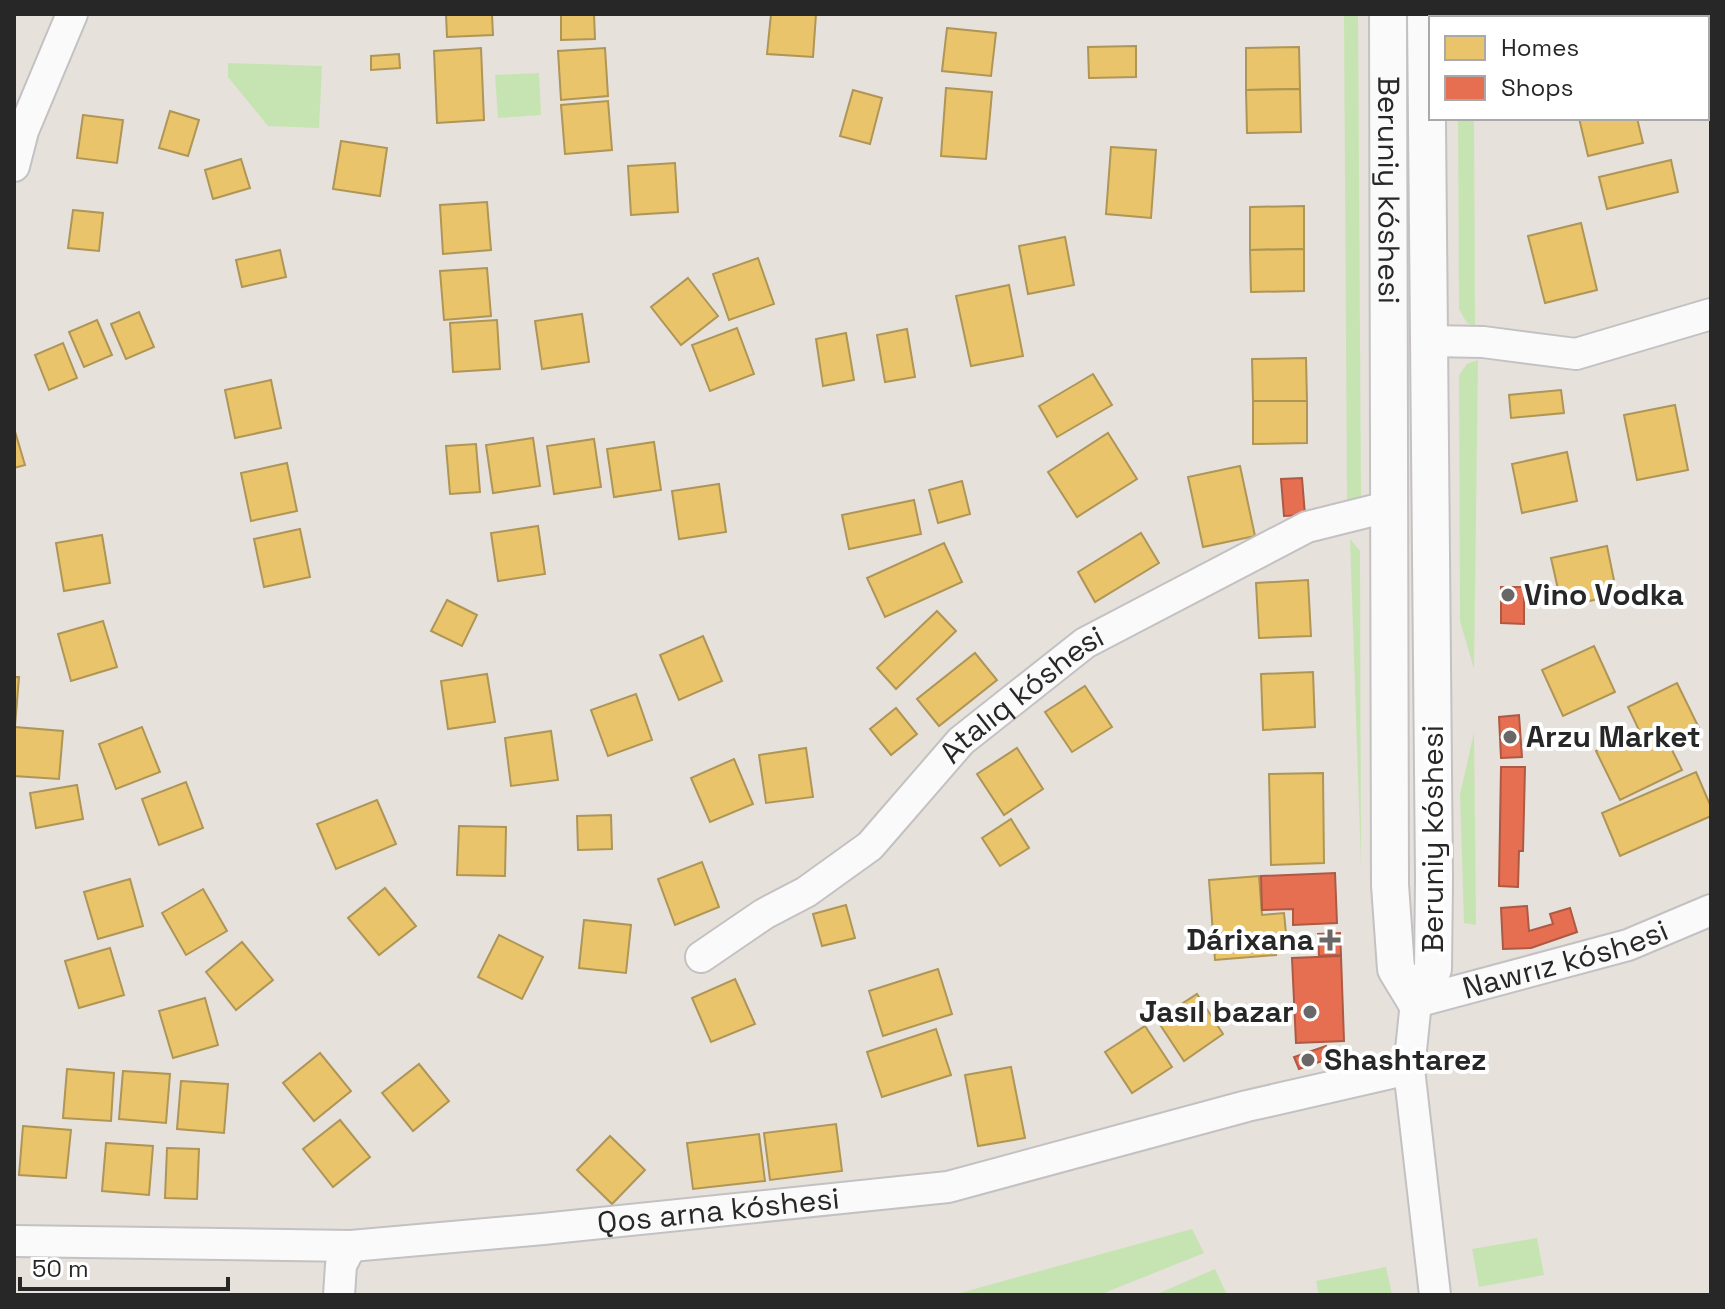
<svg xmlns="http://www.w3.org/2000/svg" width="1725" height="1309" font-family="'Space Grotesk',sans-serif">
  <rect width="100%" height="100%" fill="#e6e1db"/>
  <g fill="#c6e4b1">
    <path d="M1344,14h14l3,484 -14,7z"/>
    <path d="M228,63l94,3 -3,62 -51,-2 -40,-49z"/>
    <path d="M539,73l2,42 -43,3 -3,-43z"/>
    <path d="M1458,118h16l1,208 -8,-3 -8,-14z"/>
    <path d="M1478,360l-4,309 -14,-48 -1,-246 8,-11z"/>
    <path d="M1350,539l10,12 1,314z"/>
    <path d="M1474,732l2,193 -12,-2 -4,-128z"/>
    <path d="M1192,1229l12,24 -105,42h-146z"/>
    <path d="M1537,1238l7,37 -65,12 -7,-38z"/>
    <path d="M1386,1267l6,28h-73l-3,-14z"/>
    <path d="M1215,1269l12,26h-72z"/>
  </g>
  <g fill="#e9c46a" stroke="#af9556" stroke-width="2">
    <path d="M446,14h46l1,21 -46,2z"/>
    <path d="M561,14h33l1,25 -34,1z"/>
    <path d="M771,14h45l-3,43 -46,-3z"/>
    <path d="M947,28l49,5 -5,43 -49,-5z"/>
    <path d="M1136,46v31l-47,1 -1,-31z"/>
    <path d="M1299,47l1,42 -54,1v-42z"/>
    <path d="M481,48l3,72 -47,3 -3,-72z"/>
    <path d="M605,48l3,48 -47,4 -3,-49z"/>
    <path d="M399,54l1,14 -29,2v-14z"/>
    <path d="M946,88l46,4 -6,67 -45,-3z"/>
    <path d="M1300,89l1,43 -54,1 -1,-43z"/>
    <path d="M853,90l29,8 -12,46 -30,-8z"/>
    <path d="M608,101l4,49 -47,4 -4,-49z"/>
    <path d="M170,111l29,9 -11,36 -29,-8z"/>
    <path d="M83,115l40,5 -6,43 -40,-5z"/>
    <path d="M1579,118h58l6,25 -55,13z"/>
    <path d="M341,141l46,7 -7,48 -47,-7z"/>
    <path d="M1111,147l45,3 -5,68 -45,-4z"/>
    <path d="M241,159l9,29 -37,11 -8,-29z"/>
    <path d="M1671,160l7,32 -71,17 -8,-32z"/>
    <path d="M675,163l3,49 -47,3 -3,-49z"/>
    <path d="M487,202l4,48 -48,4 -3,-49z"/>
    <path d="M1304,206v43l-54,1v-43z"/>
    <path d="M73,210l30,3 -4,38 -31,-3z"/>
    <path d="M1581,223l16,67 -52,13 -17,-67z"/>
    <path d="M1065,237l9,48 -46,9 -9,-48z"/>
    <path d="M1304,249v42l-53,1 -1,-42z"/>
    <path d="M280,250l6,27 -44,10 -6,-27z"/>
    <path d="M758,258l16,46 -45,16 -16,-46z"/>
    <path d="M487,268l4,48 -47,4 -4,-49z"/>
    <path d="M688,278l30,38 -37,29 -30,-38z"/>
    <path d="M1009,285l14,71 -52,10 -15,-70z"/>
    <path d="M139,312l15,35 -28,12 -15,-35z"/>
    <path d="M582,314l7,48 -47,7 -7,-48z"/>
    <path d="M97,320l15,35 -28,12 -15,-35z"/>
    <path d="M497,320l3,49 -47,3 -3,-49z"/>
    <path d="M737,328l17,46 -44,17 -18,-46z"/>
    <path d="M907,329l8,48 -30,5 -8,-47z"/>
    <path d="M846,333l8,47 -31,6 -7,-47z"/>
    <path d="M63,343l14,35 -28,12 -14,-35z"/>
    <path d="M1306,358l1,43h-54l-1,-42z"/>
    <path d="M1093,374l19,31 -55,32 -18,-31z"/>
    <path d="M271,380l10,48 -46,10 -10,-48z"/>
    <path d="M1561,390l3,23 -53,5 -2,-23z"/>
    <path d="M1253,401h54v42l-54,1z"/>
    <path d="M1675,405l13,65 -51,10 -13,-65z"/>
    <path d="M14,428l11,37 -11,3z"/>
    <path d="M1108,433l29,46 -60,38 -29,-45z"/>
    <path d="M533,438l7,48 -47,7 -7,-48z"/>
    <path d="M594,439l7,48 -47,7 -7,-48z"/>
    <path d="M654,442l7,48 -47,7 -7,-48z"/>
    <path d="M476,444l4,48 -30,2 -4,-48z"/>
    <path d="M1567,452l10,49 -55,12 -10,-49z"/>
    <path d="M287,463l10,48 -46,10 -10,-48z"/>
    <path d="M1240,466l15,70 -52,11 -15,-70z"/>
    <path d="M962,481l8,33 -32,9 -9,-33z"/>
    <path d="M719,484l7,48 -47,7 -7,-48z"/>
    <path d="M914,500l7,34 -72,15 -7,-34z"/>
    <path d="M538,526l7,48 -47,7 -7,-48z"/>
    <path d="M300,529l10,48 -46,10 -10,-48z"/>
    <path d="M1141,533l18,30 -64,39 -17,-30z"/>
    <path d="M102,535l8,48 -46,8 -8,-48z"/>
    <path d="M944,543l18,39 -77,35 -18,-39z"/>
    <path d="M1607,546l10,49 -55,12 -11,-49z"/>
    <path d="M1308,580l3,56 -52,2 -3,-55z"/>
    <path d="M447,600l30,15 -15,31 -31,-15z"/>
    <path d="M937,611l19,20 -60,58 -19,-21z"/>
    <path d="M103,621l14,46 -46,14 -13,-47z"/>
    <path d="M703,636l19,45 -43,19 -19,-45z"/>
    <path d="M1594,646l21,46 -52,24 -21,-46z"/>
    <path d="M975,653l22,27 -58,46 -22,-27z"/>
    <path d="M1313,672l2,55 -52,3 -2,-56z"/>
    <path d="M487,674l8,48 -47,7 -7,-48z"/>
    <path d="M14,677h5l-4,49h-1z"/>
    <path d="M1677,683l22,45 -31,14 14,28 -62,30 -24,-49 43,-21 -11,-23z"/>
    <path d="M1085,686l27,41 -40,25 -27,-40z"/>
    <path d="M636,694l16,46 -44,16 -17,-46z"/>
    <path d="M896,708l21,26 -26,21 -21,-26z"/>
    <path d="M15,727l48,4 -4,48 -45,-3z"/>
    <path d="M142,727l18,45 -44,17 -17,-45z"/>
    <path d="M551,731l7,49 -47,6 -6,-48z"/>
    <path d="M806,748l7,49 -47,6 -7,-48z"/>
    <path d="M1017,748l26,41 -39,26 -27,-41z"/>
    <path d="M734,759l19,45 -43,18 -19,-44z"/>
    <path d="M1696,772l15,35v9l-91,40 -18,-43z"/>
    <path d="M1323,773l1,90 -53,2 -2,-91z"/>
    <path d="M186,782l17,46 -44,17 -17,-46z"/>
    <path d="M77,785l6,34 -47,9 -6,-35z"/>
    <path d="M377,800l19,44 -60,25 -19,-45z"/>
    <path d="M611,815l1,34 -34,1 -1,-34z"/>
    <path d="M1011,819l18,29 -29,18 -18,-28z"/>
    <path d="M459,826l47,1 -1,49 -48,-1z"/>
    <path d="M702,862l17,45 -44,18 -17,-46z"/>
    <path d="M1259,876l3,39 22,-2 2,20 -11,1 1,21 -61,5 -6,-80z"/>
    <path d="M130,879l13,47 -45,13 -14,-47z"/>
    <path d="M385,888l31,38 -37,29 -31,-37z"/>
    <path d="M203,889l24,42 -41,24 -24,-42z"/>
    <path d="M846,905l9,33 -33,8 -9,-32z"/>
    <path d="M584,920l47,5 -5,48 -47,-5z"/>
    <path d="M499,935l44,22 -21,42 -44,-22z"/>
    <path d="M242,942l31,38 -37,30 -30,-38z"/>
    <path d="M110,948l14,47 -45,13 -14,-47z"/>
    <path d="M938,969l14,45 -69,22 -14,-45z"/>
    <path d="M735,979l20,45 -44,18 -19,-44z"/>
    <path d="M1197,994l26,40 -39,27 -27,-41z"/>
    <path d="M205,998l13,47 -45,13 -14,-47z"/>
    <path d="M1145,1026l27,41 -40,26 -27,-41z"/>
    <path d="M936,1029l15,46 -69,22 -15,-45z"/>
    <path d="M320,1053l31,38 -37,30 -31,-38z"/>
    <path d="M419,1064l30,37 -36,30 -31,-38z"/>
    <path d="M1011,1067l14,71 -47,8 -13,-71z"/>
    <path d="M67,1069l47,4 -3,48 -48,-3z"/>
    <path d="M123,1071l47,3 -4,49 -47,-4z"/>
    <path d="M181,1081l47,3 -4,49 -47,-4z"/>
    <path d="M340,1120l30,37 -37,30 -30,-38z"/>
    <path d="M836,1124l6,47 -72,9 -6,-47z"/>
    <path d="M23,1126l48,4 -5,48 -47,-3z"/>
    <path d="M759,1134l6,47 -72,8 -6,-46z"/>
    <path d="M610,1136l35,34 -33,34 -35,-34z"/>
    <path d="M106,1143l47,3 -4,49 -47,-4z"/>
    <path d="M167,1148l32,1 -2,50 -32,-1z"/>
  </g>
  <g fill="#e76f51" stroke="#ad5944" stroke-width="2">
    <path d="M1302,478l3,37 -21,1 -3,-37z"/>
    <path d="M1501,587h23v37l-23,-1z"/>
    <path d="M1519,715l3,42 -21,1 -2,-41z"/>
    <path d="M1501,767h24l-2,84h-4l-1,36 -19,-1z"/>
    <path d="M1335,873l2,50 -44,2v-16l-31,1 -1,-34z"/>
    <path d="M1527,906l2,25 24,-7 -3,-10 20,-6 7,24 -46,16 -28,1 -2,-41z"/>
    <path d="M1340,933l1,22 -22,1 -1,-22z"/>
    <path d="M1341,956l3,85 -48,2 -4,-85z"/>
    <path d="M1326,1046l5,12 -32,11 -5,-12z"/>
  </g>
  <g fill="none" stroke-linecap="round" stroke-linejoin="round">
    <g stroke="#c3c1c2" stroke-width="34">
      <g id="minor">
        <path d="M14,166l9,-35 49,-117"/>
        <path d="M1430,341l53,1 93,12 135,-40"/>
        <path id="s1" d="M701,957l63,-43 42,-22 64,-46 91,-105 124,-98 222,-116 84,-21"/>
        <path id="s2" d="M14,1241l337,5 192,-17 405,-42 299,-81 162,-37"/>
        <path d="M339,1295l2,-30 10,-19"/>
        <path id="s3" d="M1435,1295l-26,-226 7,-67 212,-57 83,-35"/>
      </g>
    </g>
    <g stroke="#c3c1c2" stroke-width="40">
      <g id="tertiary">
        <path id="s4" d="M1388,14l2,871 6,84 20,33"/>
        <path d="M1416,1002l17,-33 1,-90 -8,-865"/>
      </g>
    </g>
    <use href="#minor" stroke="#fbfafa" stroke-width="30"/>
    <use href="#tertiary" stroke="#fbfafa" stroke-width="36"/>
  </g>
  <g fill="#6a6866" stroke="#fff" stroke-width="3">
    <circle cx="1508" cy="595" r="8"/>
    <circle cx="1510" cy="737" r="8"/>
    <path d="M1326 928h8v8h8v8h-8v8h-8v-8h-8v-8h8z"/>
    <circle cx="1310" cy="1012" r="8"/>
    <circle cx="1308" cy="1060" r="8"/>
  </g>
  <g text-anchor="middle" stroke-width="8" stroke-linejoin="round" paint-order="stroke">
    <g font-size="30" fill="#272727" stroke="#fff">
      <text dy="10" stroke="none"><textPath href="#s4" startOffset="176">Beruniy kóshesi</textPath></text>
      <text dy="10" stroke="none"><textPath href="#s1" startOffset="418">Atalıq kóshesi</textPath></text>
      <text transform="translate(1433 839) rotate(-90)" y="10">Beruniy kóshesi</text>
      <text dy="10" stroke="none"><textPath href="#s3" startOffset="450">Nawrız kóshesi</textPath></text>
      <text dy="10" stroke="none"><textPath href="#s2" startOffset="706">Qos arna kóshesi</textPath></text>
    </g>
    <g font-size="30" font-weight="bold" fill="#272727" stroke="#fff" text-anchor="start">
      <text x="1524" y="605">Vino Vodka</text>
      <text x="1526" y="747">Arzu Market</text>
      <text x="1314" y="950" text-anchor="end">Dárixana</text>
      <text x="1294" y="1022" text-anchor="end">Jasıl bazar</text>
      <text x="1324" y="1070">Shashtarez</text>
    </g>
  </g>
  <rect width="1725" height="1309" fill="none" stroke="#272727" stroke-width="32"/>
  <rect x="1429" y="16" width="280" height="104" fill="#ffffff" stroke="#a9a9a9" stroke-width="2"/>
  <rect x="1445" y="36" width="40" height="24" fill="#e9c46a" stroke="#a9a9a9" stroke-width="2"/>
  <text x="1501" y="56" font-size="24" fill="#272727">Homes</text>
  <rect x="1445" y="76" width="40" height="24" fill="#e76f51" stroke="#a9a9a9" stroke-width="2"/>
  <text x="1501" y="96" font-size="24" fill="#272727">Shops</text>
  <path d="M20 1277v12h208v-12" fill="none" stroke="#272727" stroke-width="4"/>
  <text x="32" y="1277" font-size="24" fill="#272727" stroke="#ffffff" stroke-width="6" paint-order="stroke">50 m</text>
</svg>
